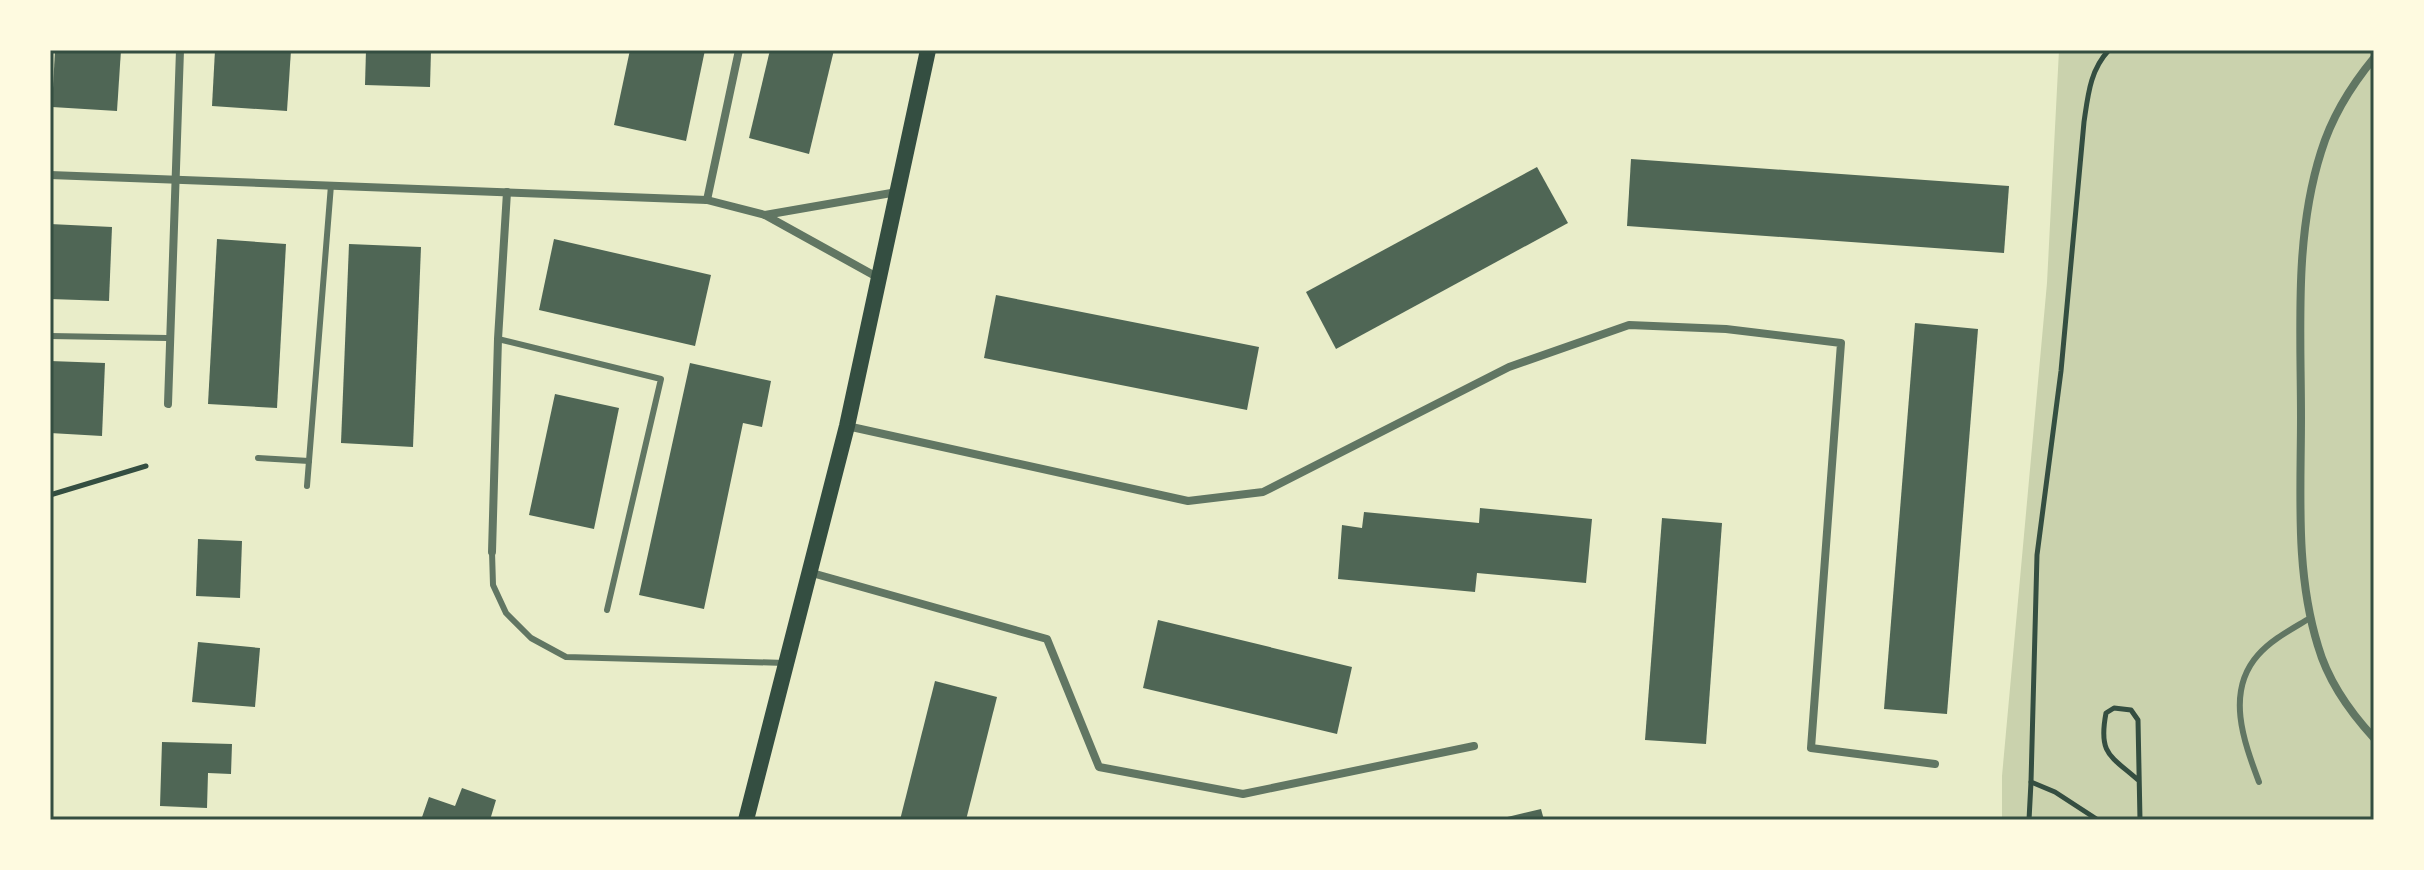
<svg xmlns="http://www.w3.org/2000/svg" width="2424" height="870" font-family="Arial,sans-serif">
  <rect width="100%" height="100%" fill="#e9edc9"/>
  <path fill="#cad2ad" d="M2059,50h315v770h-372v-44l45,-493z"/>
  <g fill="#4f6655">
    <path d="M55,50h66l-4,61 -65,-4z"/>
    <path d="M215,50h76l-4,61 -75,-5z"/>
    <path d="M366,50h65l-1,37 -65,-2z"/>
    <path d="M630,50h75l-19,91 -72,-16z"/>
    <path d="M770,50h64l-25,104 -60,-16z"/>
    <path d="M1631,159l378,27 -5,67 -377,-27z"/>
    <path d="M1537,167l31,56 -232,126 -30,-57z"/>
    <path d="M50,224l62,3 -3,74 -59,-2z"/>
    <path d="M217,239l69,5 -9,164 -69,-4z"/>
    <path d="M554,239l157,36 -16,71 -156,-36z"/>
    <path d="M349,244l72,3 -8,200 -72,-4z"/>
    <path d="M996,295l263,52 -12,63 -263,-52z"/>
    <path d="M1915,323l63,6 -31,385 -63,-5z"/>
    <path d="M50,361l55,2 -3,73 -52,-3z"/>
    <path d="M690,363l81,18 -9,46 -19,-4 -39,186 -65,-14z"/>
    <path d="M555,394l64,14 -25,121 -65,-14z"/>
    <path d="M1480,508l112,11 -6,64 -109,-10 -2,19 -137,-13 4,-54 20,3 2,-16 115,11z"/>
    <path d="M1662,518l60,5 -16,221 -61,-4z"/>
    <path d="M198,539l44,2 -2,57 -44,-2z"/>
    <path d="M1158,620l194,47 -15,67 -194,-46z"/>
    <path d="M198,642l62,6 -5,59 -63,-5z"/>
    <path d="M935,681l62,16 -31,123h-66z"/>
    <path d="M162,742l70,2 -1,30 -23,-1 -1,35 -47,-2z"/>
    <path d="M462,788l34,12 -6,20h-69l8,-23 26,9z"/>
    <path d="M1541,809l3,11h-44l-1,-1z"/>
  </g>
  <g fill="none" stroke-linecap="round" stroke-linejoin="round">
    <g stroke="#344e41" stroke-width="5">
      <path d="M50,495l96,-29"/>
      <path d="M2138,780c-27,-24 -40,-25 -32,-67l8,-5 17,2 7,10 2,100"/>
      <path d="M2029,820l2,-38"/>
      <path d="M2098,820l-43,-28 -24,-10 6,-227 24,-184 23,-249c4,-27 6,-52 25,-72"/>
    </g>
    <g stroke="#617663" stroke-width="6">
      <path d="M50,336l117,2"/>
      <path d="M498,339l163,40 -54,231"/>
      <path d="M258,458l51,3"/>
      <path d="M307,486l24,-301"/>
      <path d="M492,552l1,33 13,28 25,25 35,19 219,6"/>
      <path d="M2259,782c-15,-40 -34,-90 -1,-127 14,-16 34,-26 52,-37"/>
    </g>
    <g stroke="#617663" stroke-width="8">
      <path d="M2374,58c-24,29 -42,58 -53,94 -27,85 -20,177 -20,265 0,77 -6,155 17,229 10,35 32,66 56,92"/>
      <path d="M50,175l657,25 58,15 112,62"/>
      <path d="M707,200l32,-150"/>
      <path d="M765,215l132,-23"/>
      <path d="M168,404l12,-354"/>
      <path d="M847,426l341,75 75,-9 246,-125 120,-42 97,4 115,14 -30,405 124,16"/>
      <path d="M492,552l6,-213 9,-147"/>
      <path d="M812,573l235,66 52,128 144,27 231,-48"/>
    </g>
    <path stroke="#344e41" stroke-width="16" d="M746,820l101,-394 81,-376"/>
  </g>
  <rect width="2424" height="870" fill="none" stroke="#fefae0" stroke-width="104"/>
  <rect x="52" y="52" width="2320" height="766" fill="none" stroke="#344e41" stroke-width="3"/>
</svg>
